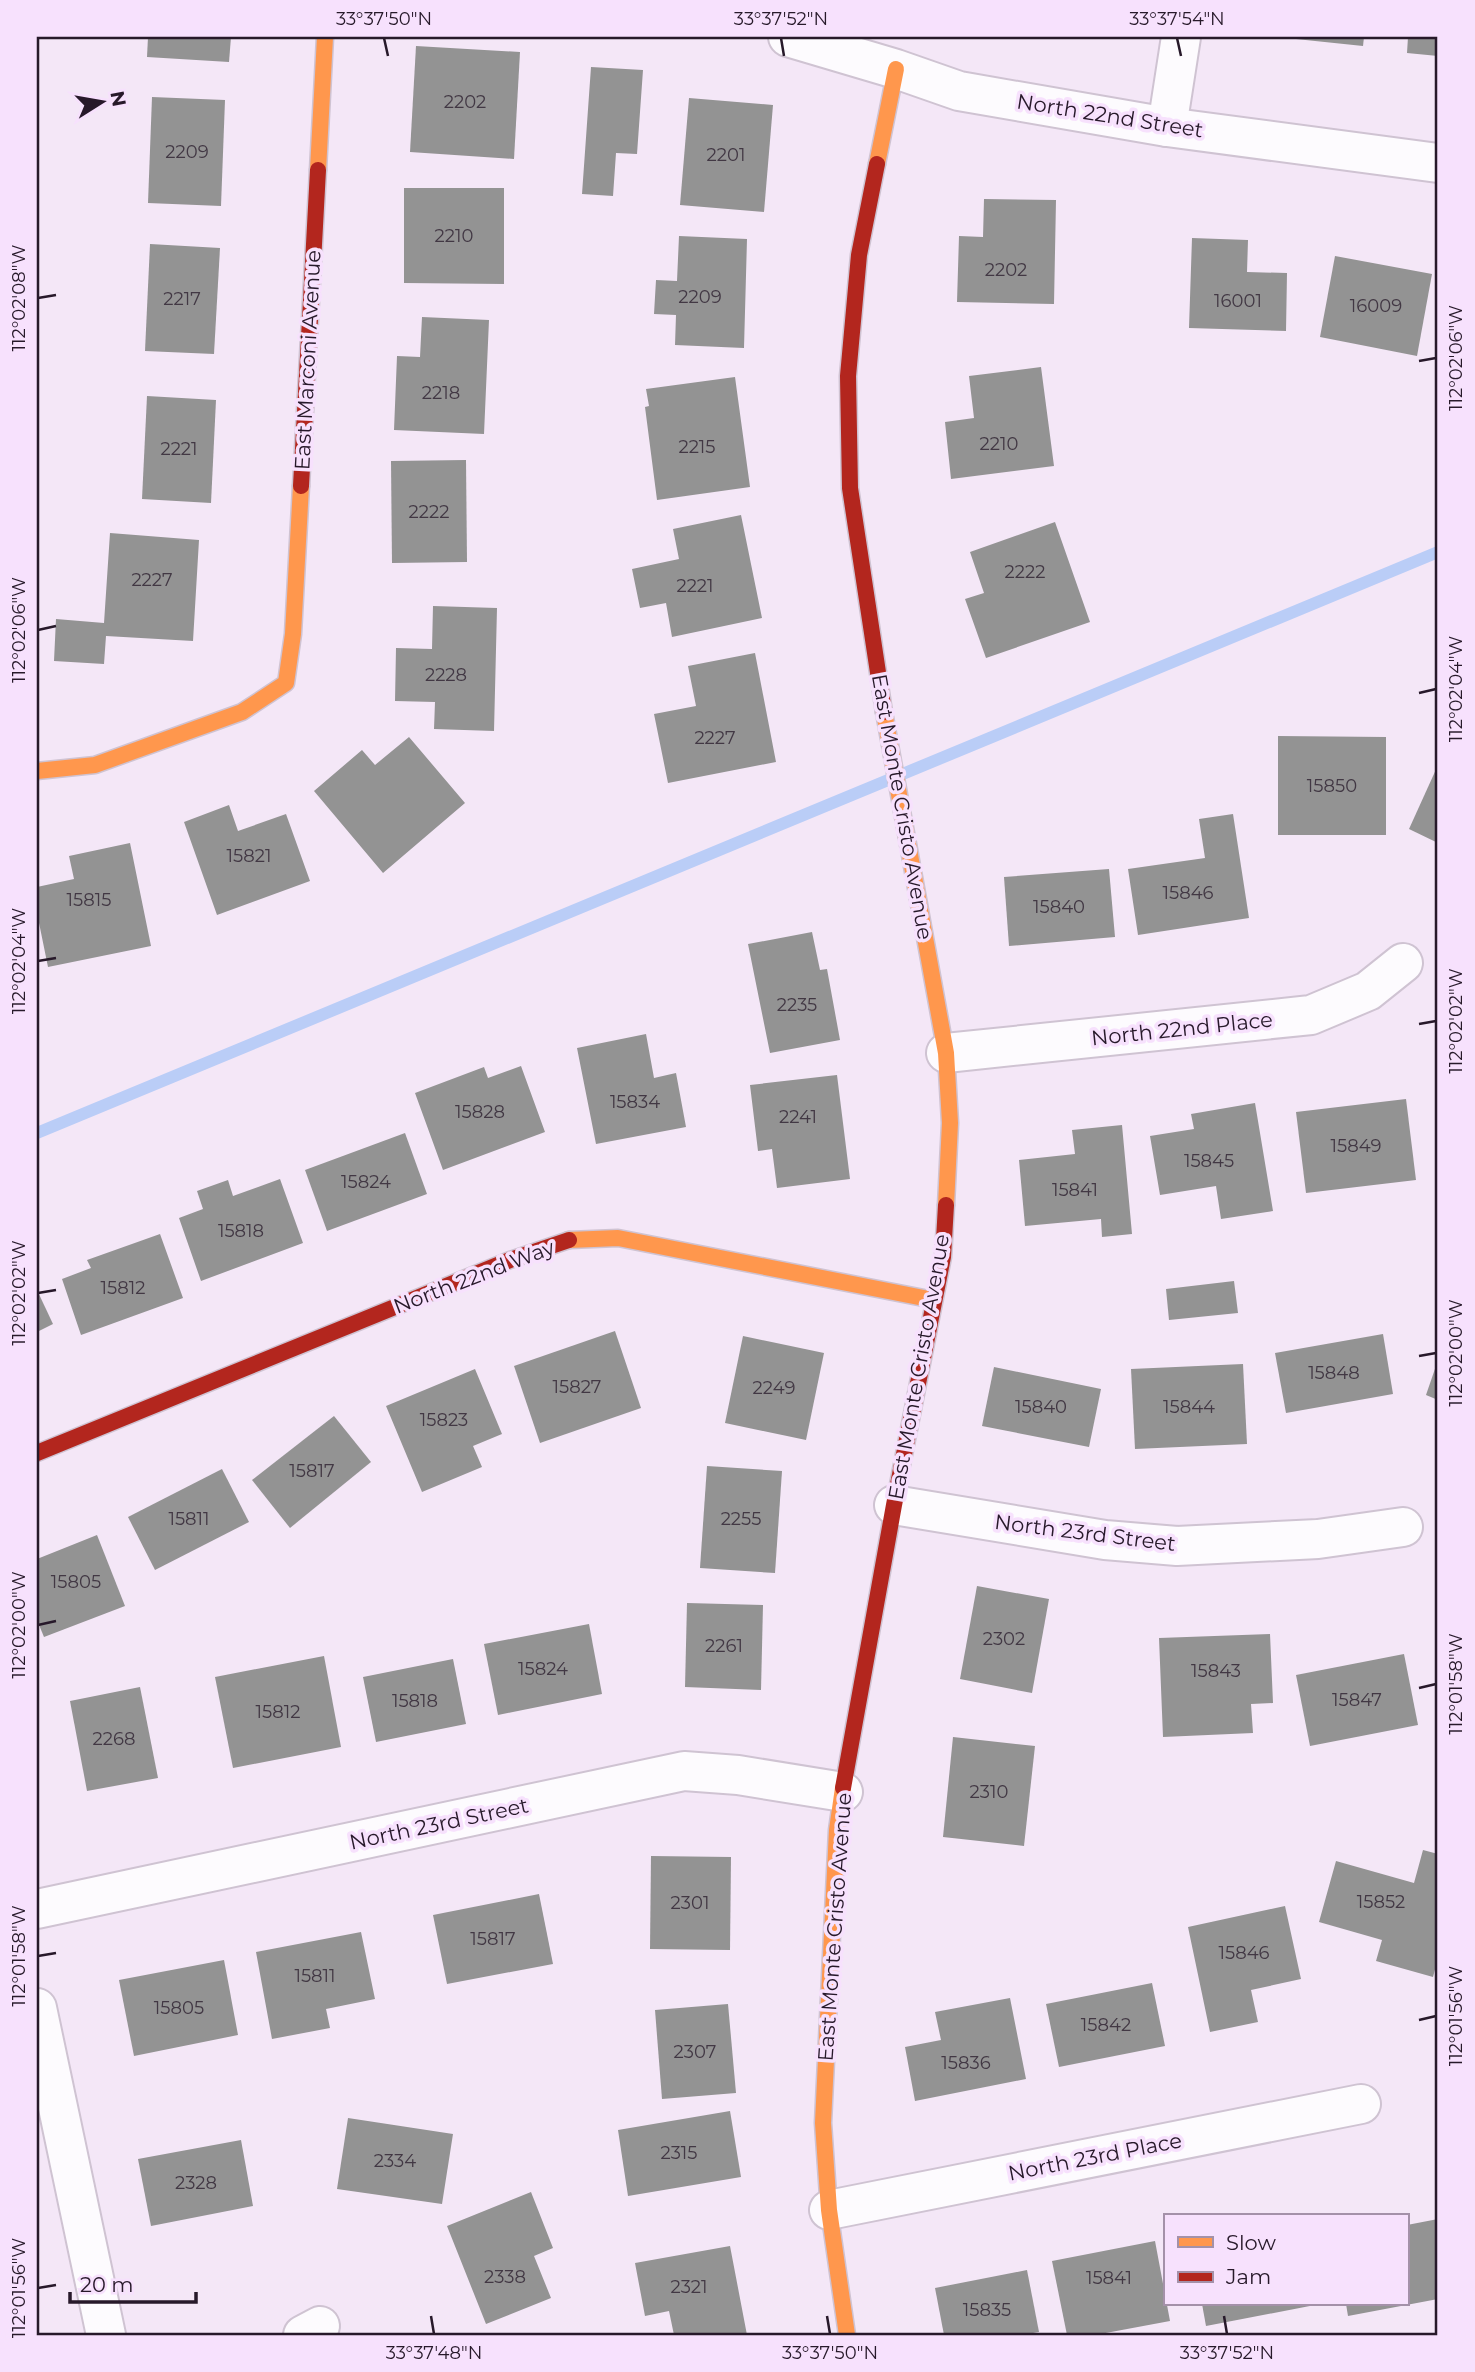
<svg xmlns="http://www.w3.org/2000/svg" width="1475" height="2372" font-family="Montserrat,sans-serif">
  <rect width="100%" height="100%" fill="#f4e7f7"/>
  <g fill="none" stroke-linecap="round" stroke-linejoin="round">
    <path stroke="#bacdf7" stroke-width="12" d="M37,1133l1401,-581"/>
  </g>
  <g fill="#939393">
    <path d="M148,37h83l-2,25 -82,-5z"/>
    <path d="M1296,37h68l-1,9 -67,-7z"/>
    <path d="M1408,37h30v19l-31,-3z"/>
    <path d="M416,46l104,6 -6,107 -104,-7z"/>
    <path d="M591,67l52,3 -6,84 -21,-1 -3,43 -31,-2z"/>
    <path d="M152,97l73,3 -4,106 -73,-3z"/>
    <path d="M689,98l84,7 -9,107 -84,-7z"/>
    <path d="M404,188h100v96l-100,-1z"/>
    <path d="M984,199l72,1 -2,104 -97,-2 2,-66 24,1z"/>
    <path d="M679,236l68,3 -3,109 -69,-3 1,-30 -22,-1 2,-34 21,1z"/>
    <path d="M1192,238l56,2 -1,32 40,1 -1,58 -97,-3z"/>
    <path d="M150,244l70,4 -6,106 -69,-3z"/>
    <path d="M1335,256l97,18 -15,82 -97,-19z"/>
    <path d="M422,317l67,3 -5,114 -90,-4 3,-74 23,1z"/>
    <path d="M1041,367l13,99 -103,13 -6,-57 29,-4 -5,-42z"/>
    <path d="M735,377l15,110 -93,13 -12,-93 4,-1 -3,-17z"/>
    <path d="M147,396l69,4 -5,103 -69,-4z"/>
    <path d="M466,460l1,102 -75,1 -1,-102z"/>
    <path d="M741,515l21,103 -90,19 -6,-34 -26,5 -8,-39 47,-10 -6,-30z"/>
    <path d="M1055,522l35,100 -104,36 -21,-59 19,-6 -14,-41z"/>
    <path d="M110,533l89,7 -6,101 -87,-5 -2,28 -50,-3 2,-42 48,4z"/>
    <path d="M433,606l64,2 -3,123 -60,-2 1,-27 -40,-1 1,-53 36,1z"/>
    <path d="M755,653l21,109 -108,21 -14,-69 42,-8 -8,-40z"/>
    <path d="M1278,736l108,1v98h-108z"/>
    <path d="M409,737l56,66 -82,70 -69,-82 48,-41 13,15z"/>
    <path d="M1438,765v78l-29,-14z"/>
    <path d="M229,805l9,26 48,-17 24,67 -93,34 -33,-93z"/>
    <path d="M1233,814l16,104 -111,17 -10,-66 77,-11 -6,-39z"/>
    <path d="M130,843l21,103 -103,21 -11,-54v-26l37,-8 -5,-23z"/>
    <path d="M1109,869l6,68 -106,9 -5,-69z"/>
    <path d="M812,932l8,38 7,-1 13,71 -70,13 -22,-109z"/>
    <path d="M646,1034l8,44 22,-5 10,54 -90,17 -19,-96z"/>
    <path d="M521,1066l24,66 -102,38 -28,-77 69,-26 4,11z"/>
    <path d="M837,1075l13,104 -73,9 -5,-39 -14,2 -8,-66z"/>
    <path d="M1406,1099l10,81 -110,13 -10,-81z"/>
    <path d="M1255,1103l18,108 -52,8 -5,-33 -56,9 -10,-59 44,-7 -3,-15z"/>
    <path d="M1122,1125l10,109 -30,3 -1,-18 -76,7 -6,-66 56,-6 -3,-24z"/>
    <path d="M405,1133l22,61 -100,37 -22,-61z"/>
    <path d="M280,1179l23,64 -102,38 -22,-63 24,-9 -6,-18 31,-11 5,16z"/>
    <path d="M160,1234l23,64 -102,37 -19,-56 29,-11 -4,-8z"/>
    <path d="M1234,1281l4,32 -69,7 -3,-31z"/>
    <path d="M37,1290l16,34 -16,8z"/>
    <path d="M615,1331l26,77 -101,35 -26,-77z"/>
    <path d="M1383,1334l10,60 -107,19 -11,-60z"/>
    <path d="M743,1336l81,17 -18,87 -81,-17z"/>
    <path d="M1438,1360v40l-12,-5z"/>
    <path d="M1243,1364l4,80 -112,5 -4,-80z"/>
    <path d="M994,1367l107,22 -12,58 -107,-21z"/>
    <path d="M475,1369l27,65 -29,12 9,21 -60,25 -36,-86z"/>
    <path d="M334,1416l37,46 -81,66 -38,-48z"/>
    <path d="M707,1466l75,5 -7,102 -75,-5z"/>
    <path d="M222,1469l27,53 -94,48 -27,-53z"/>
    <path d="M97,1535l28,71 -81,31 -7,-17v-61z"/>
    <path d="M977,1586l72,13 -17,94 -72,-14z"/>
    <path d="M687,1603l76,2 -2,85 -76,-3z"/>
    <path d="M589,1624l13,70 -104,21 -14,-71z"/>
    <path d="M1270,1634l3,69 -22,1 2,29 -90,4 -4,-99z"/>
    <path d="M1404,1654l14,71 -108,21 -14,-71z"/>
    <path d="M324,1656l17,91 -108,21 -18,-91z"/>
    <path d="M453,1659l13,65 -90,18 -13,-65z"/>
    <path d="M140,1687l18,91 -71,13 -17,-90z"/>
    <path d="M953,1737l82,9 -11,100 -81,-9z"/>
    <path d="M1423,1850l15,4v104l-5,19 -57,-16 6,-21 -63,-18 17,-61 78,22z"/>
    <path d="M651,1856l80,1 -1,93 -80,-1z"/>
    <path d="M539,1894l14,70 -106,20 -14,-69z"/>
    <path d="M1285,1906l16,73 -50,11 7,32 -48,10 -22,-105z"/>
    <path d="M361,1932l14,67 -49,10 4,19 -58,11 -16,-87z"/>
    <path d="M224,1960l14,75 -104,21 -15,-76z"/>
    <path d="M1152,1983l13,63 -106,21 -13,-63z"/>
    <path d="M1010,1998l16,81 -111,22 -10,-54 36,-7 -6,-28z"/>
    <path d="M728,2004l8,89 -74,6 -7,-89z"/>
    <path d="M730,2111l11,66 -113,19 -10,-66z"/>
    <path d="M348,2118l105,16 -11,70 -105,-15z"/>
    <path d="M241,2140l12,66 -102,20 -13,-67z"/>
    <path d="M531,2192l22,56 -19,8 17,42 -65,26 -39,-98z"/>
    <path d="M1438,2219v80l-90,17 -2,-12h61v-79z"/>
    <path d="M1155,2241l15,80 -75,14h-28l-15,-74z"/>
    <path d="M730,2246l17,89h-73l-5,-24 -24,5 -10,-53z"/>
    <path d="M1027,2270l12,62 -18,3h-77l-9,-47z"/>
    <path d="M1202,2304h113v1l-109,21z"/>
  </g>
  <g fill="none" stroke-linecap="round" stroke-linejoin="round">
    <g stroke="#cfc3d2" stroke-width="42">
      <g id="street">
        <path d="M788,37l108,32 63,22 208,36 271,36"/>
        <path d="M1167,127l14,-90"/>
        <path d="M946,1053l365,-38 57,-24 35,-28"/>
        <path d="M894,1505l211,35 72,6 141,-7 85,-12"/>
        <path d="M37,1909l647,-138 54,4 105,17"/>
        <path d="M37,2008l69,327"/>
        <path d="M829,2210l532,-106"/>
        <path d="M303,2335l17,-9"/>
      </g>
    </g>
    <g stroke="#cfc3d2" stroke-width="19">
      <g id="slow">
        <path d="M877,164l19,-95"/>
        <path d="M318,170l7,-133"/>
        <path d="M884,712l62,341 4,70 -4,82"/>
        <path d="M37,771l58,-6 147,-53 44,-29 7,-49 8,-148"/>
        <path d="M569,1240l49,-2 316,62"/>
        <path d="M843,1788l-6,42 -14,293 6,87 18,125"/>
      </g>
    </g>
    <g stroke="#cfc3d2" stroke-width="19">
      <g id="jam">
        <path d="M877,164l-18,91 -11,121 2,112 34,224"/>
        <path d="M301,486l17,-316"/>
        <path d="M37,1453l473,-193 59,-20"/>
        <path d="M843,1788l51,-283 49,-248 3,-52"/>
      </g>
    </g>
    <use href="#street" stroke="#fdfbfe" stroke-width="38"/>
    <use href="#slow" stroke="#ff974d" stroke-width="16"/>
    <use href="#jam" stroke="#b3261e" stroke-width="16"/>
  </g>
  <path fill="none" stroke="#27192a" stroke-width="2.5" d="M384,38l4,18M781,38l3,18M1177,38l4,18M38,298l18,-3M1419,361l17,-3M38,630l18,-4M1419,693l17,-4M38,961l18,-3M1419,1024l17,-3M38,1293l18,-3M1419,1356l17,-3M38,1625l18,-4M1419,1688l17,-4M38,1956l18,-3M1419,2020l17,-4M38,2288l18,-3M431,2316l3,18M827,2316l3,18M1224,2316l3,18"/>
  <g text-anchor="middle" stroke-width="7" stroke-linejoin="round" paint-order="stroke">
    <g font-size="18" fill="#423844">
      <text x="465" y="108">2202</text>
      <text x="187" y="158">2209</text>
      <text x="726" y="161">2201</text>
      <text x="454" y="242">2210</text>
      <text x="1006" y="276">2202</text>
      <text x="700" y="303">2209</text>
      <text x="182" y="305">2217</text>
      <text x="1238" y="307">16001</text>
      <text x="1376" y="312">16009</text>
      <text x="441" y="399">2218</text>
      <text x="999" y="450">2210</text>
      <text x="697" y="453">2215</text>
      <text x="179" y="455">2221</text>
      <text x="429" y="518">2222</text>
      <text x="1025" y="578">2222</text>
      <text x="152" y="586">2227</text>
      <text x="695" y="592">2221</text>
      <text x="446" y="681">2228</text>
      <text x="715" y="744">2227</text>
      <text x="1332" y="792">15850</text>
      <text x="249" y="862">15821</text>
      <text x="1188" y="899">15846</text>
      <text x="89" y="906">15815</text>
      <text x="1059" y="913">15840</text>
      <text x="797" y="1011">2235</text>
      <text x="635" y="1108">15834</text>
      <text x="480" y="1118">15828</text>
      <text x="798" y="1123">2241</text>
      <text x="1356" y="1152">15849</text>
      <text x="1209" y="1167">15845</text>
      <text x="366" y="1188">15824</text>
      <text x="1075" y="1196">15841</text>
      <text x="241" y="1237">15818</text>
      <text x="123" y="1294">15812</text>
      <text x="1334" y="1379">15848</text>
      <text x="577" y="1393">15827</text>
      <text x="774" y="1394">2249</text>
      <text x="1041" y="1413">15840</text>
      <text x="1189" y="1413">15844</text>
      <text x="444" y="1426">15823</text>
      <text x="312" y="1477">15817</text>
      <text x="189" y="1525">15811</text>
      <text x="741" y="1525">2255</text>
      <text x="76" y="1588">15805</text>
      <text x="1004" y="1645">2302</text>
      <text x="724" y="1652">2261</text>
      <text x="543" y="1675">15824</text>
      <text x="1216" y="1677">15843</text>
      <text x="1357" y="1706">15847</text>
      <text x="415" y="1707">15818</text>
      <text x="278" y="1718">15812</text>
      <text x="114" y="1745">2268</text>
      <text x="989" y="1798">2310</text>
      <text x="1381" y="1908">15852</text>
      <text x="690" y="1909">2301</text>
      <text x="493" y="1945">15817</text>
      <text x="1244" y="1959">15846</text>
      <text x="315" y="1982">15811</text>
      <text x="179" y="2014">15805</text>
      <text x="1106" y="2031">15842</text>
      <text x="695" y="2058">2307</text>
      <text x="966" y="2069">15836</text>
      <text x="679" y="2159">2315</text>
      <text x="395" y="2167">2334</text>
      <text x="196" y="2189">2328</text>
      <text x="505" y="2283">2338</text>
      <text x="1109" y="2284">15841</text>
      <text x="689" y="2293">2321</text>
      <text x="987" y="2316">15835</text>
    </g>
    <g font-size="21" fill="#27192a" stroke="#f7e1fd">
      <text transform="translate(1110 116) rotate(9)" y="7">North 22nd Street</text>
      <text transform="translate(308 360) rotate(-87)" y="7">East Marconi Avenue</text>
      <text transform="translate(902 807) rotate(80)" y="7">East Monte Cristo Avenue</text>
      <text transform="translate(1182 1029) rotate(-6)" y="7">North 22nd Place</text>
      <text transform="translate(474 1277) rotate(-21)" y="7">North 22nd Way</text>
      <text transform="translate(919 1367) rotate(-80)" y="7">East Monte Cristo Avenue</text>
      <text transform="translate(1085 1533) rotate(7)" y="7">North 23rd Street</text>
      <text transform="translate(439 1824) rotate(-12)" y="7">North 23rd Street</text>
      <text transform="translate(835 1927) rotate(-86)" y="7">East Monte Cristo Avenue</text>
      <text transform="translate(1095 2157) rotate(-11)" y="7">North 23rd Place</text>
    </g>
  </g>
  <rect width="1475" height="2372" fill="none" stroke="#f7e1fd" stroke-width="77"/>
  <rect x="1164" y="2214" width="245" height="91" fill="#f7e1fd" stroke="#a491a9" stroke-width="2"/>
  <rect x="1178" y="2237" width="35" height="10" fill="#ff974d" stroke="#a491a9" stroke-width="2"/>
  <text x="1226" y="2250" font-size="21" fill="#27192a">Slow</text>
  <rect x="1178" y="2272" width="35" height="10" fill="#b3261e" stroke="#a491a9" stroke-width="2"/>
  <text x="1226" y="2284" font-size="21" fill="#27192a">Jam</text>
  <g transform="translate(102 102) rotate(79)" stroke="#f7e1fd" stroke-width="5" paint-order="stroke">
  <path d="M0-5L12 26L0 18L-12 26Z" fill="#27192a"/>
  <text y="-10" font-size="19" font-weight="bold" text-anchor="middle" fill="#27192a">N</text>
  </g>
  <path d="M70 2292v10h126v-10" fill="none" stroke="#27192a" stroke-width="3.5"/>
  <text x="80" y="2292" font-size="21" fill="#27192a" stroke="#f7e1fd" stroke-width="5" paint-order="stroke">20 m</text>
  <rect x="38" y="38" width="1398" height="2296" fill="none" stroke="#27192a" stroke-width="2.5"/>
  <g font-size="18" text-anchor="middle" fill="#27192a">
    <text x="384" y="25">33°37'50"N</text>
    <text x="781" y="25">33°37'52"N</text>
    <text x="1177" y="25">33°37'54"N</text>
    <text transform="translate(19 298) rotate(-90)" y="6">112°02'08"W</text>
    <text transform="translate(1456 358) rotate(-90)" y="6">112°02'06"W</text>
    <text transform="translate(19 630) rotate(-90)" y="6">112°02'06"W</text>
    <text transform="translate(1456 689) rotate(-90)" y="6">112°02'04"W</text>
    <text transform="translate(19 961) rotate(-90)" y="6">112°02'04"W</text>
    <text transform="translate(1456 1021) rotate(-90)" y="6">112°02'02"W</text>
    <text transform="translate(19 1293) rotate(-90)" y="6">112°02'02"W</text>
    <text transform="translate(1456 1353) rotate(-90)" y="6">112°02'00"W</text>
    <text transform="translate(19 1625) rotate(-90)" y="6">112°02'00"W</text>
    <text transform="translate(1456 1684) rotate(-90)" y="6">112°01'58"W</text>
    <text transform="translate(19 1956) rotate(-90)" y="6">112°01'58"W</text>
    <text transform="translate(1456 2016) rotate(-90)" y="6">112°01'56"W</text>
    <text transform="translate(19 2288) rotate(-90)" y="6">112°01'56"W</text>
    <text x="434" y="2359">33°37'48"N</text>
    <text x="830" y="2359">33°37'50"N</text>
    <text x="1227" y="2359">33°37'52"N</text>
  </g>
</svg>
